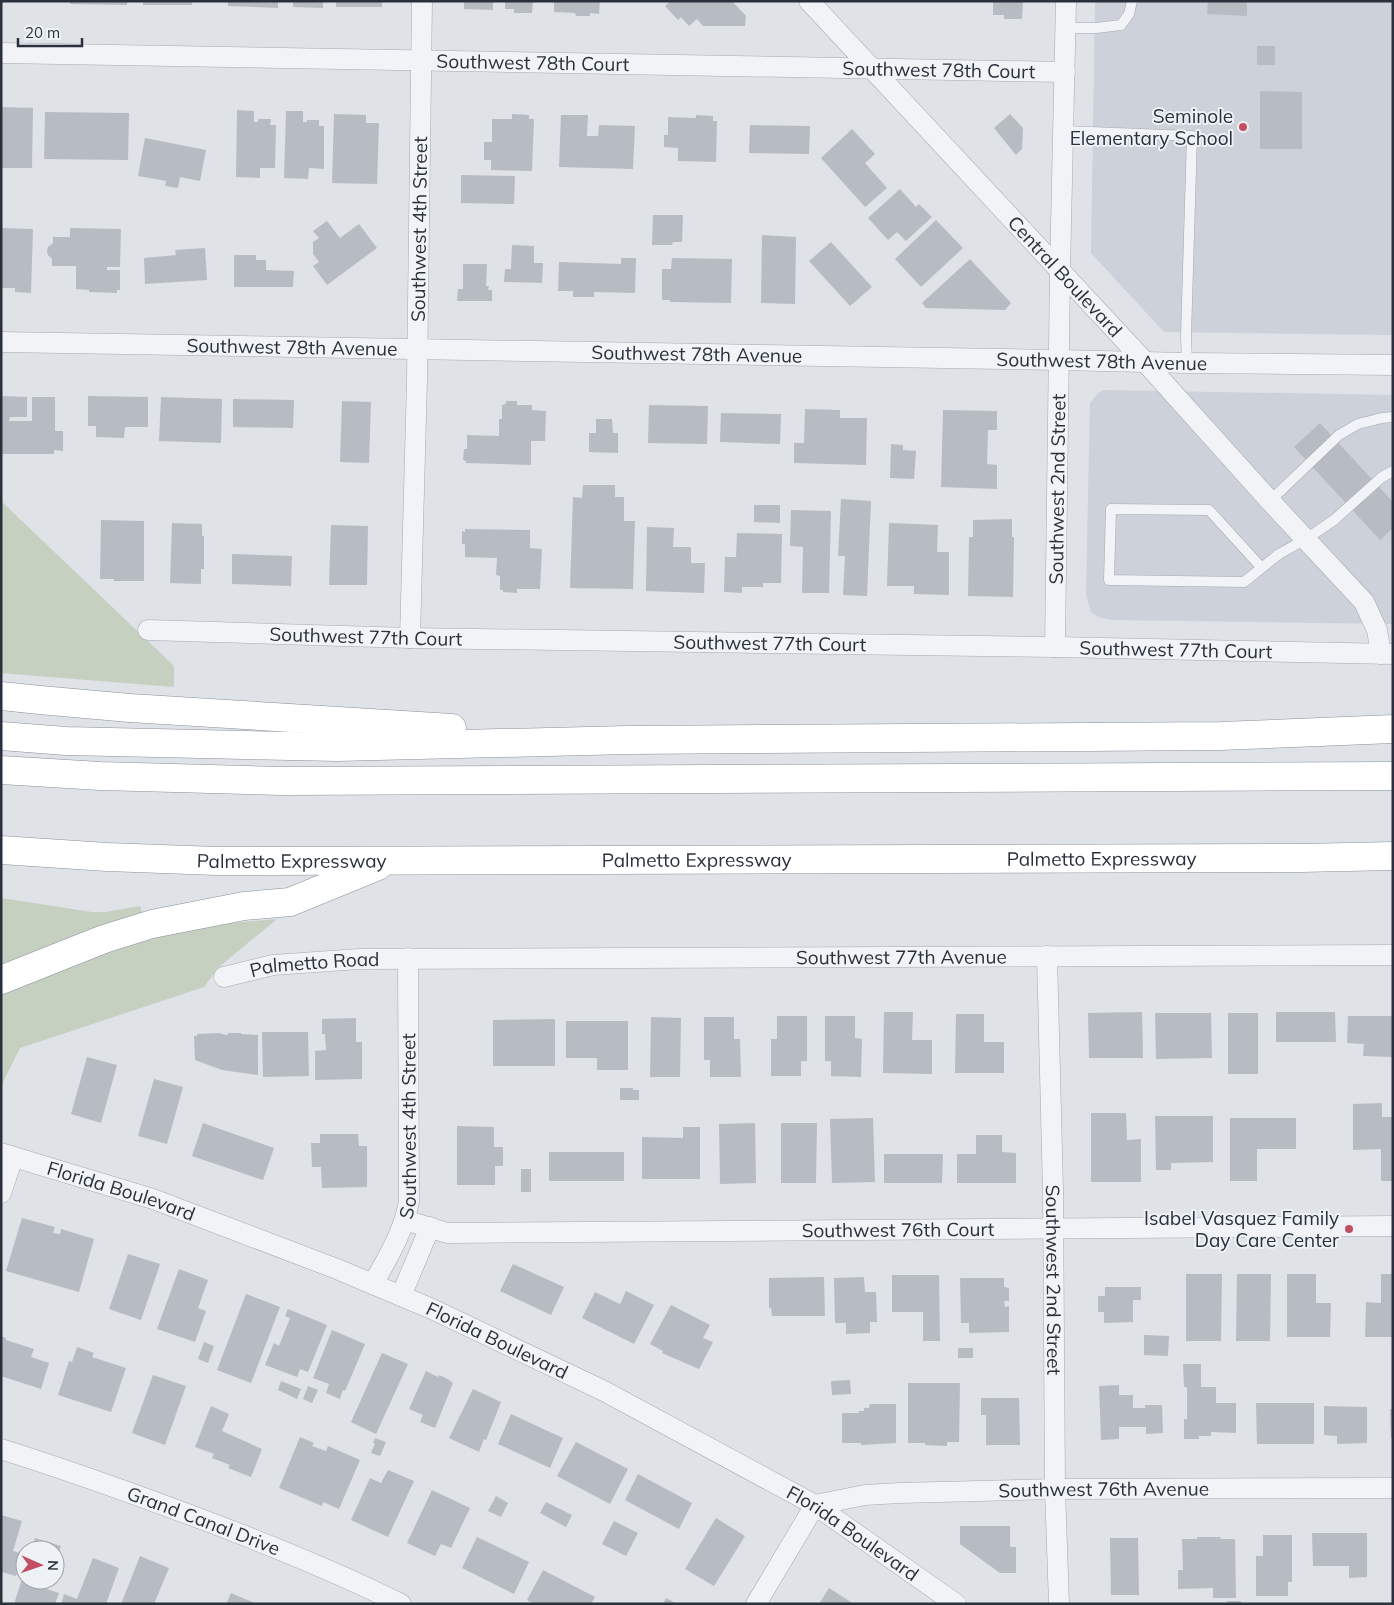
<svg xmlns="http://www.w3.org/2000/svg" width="1394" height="1605" font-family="Mulish,sans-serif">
  <rect width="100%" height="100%" fill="#dfe2e7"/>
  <g fill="#cdd1d9">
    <path d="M1095,1h298v334l-229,-3 -73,-79z"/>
    <path d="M1104,390l289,5v229l-281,-4 -14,-3 -7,-5 -5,-18 4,-191 8,-10z"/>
  </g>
  <g fill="#c5d0c1">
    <path d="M1,501l173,165v21l-173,-14z"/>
    <path d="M1,898l91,14h14l34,-6 4,10 -143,56z"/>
    <path d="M277,919l-40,33 -19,16 -14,19 -184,61 -19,38v-91l111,-45 53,-15 54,-11z"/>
  </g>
  <g fill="#b7bcc3">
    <path d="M70,1h57v4l-57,-1z"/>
    <rect x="143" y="1" width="49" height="4"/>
    <path d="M228,1h50v7l-50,-2z"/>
    <path d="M293,1h30v7l-30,-1z"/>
    <rect x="336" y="1" width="46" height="6"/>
    <path d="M464,1h29v9l-29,-1z"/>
    <path d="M505,1h28l-1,12h-18v-4h-9z"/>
    <path d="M554,1h46l-1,13 -9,-1v3h-14l-1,-3 -21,-1z"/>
    <path d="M671,1h61l14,15 -1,10h-42l-6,-7 -8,7 -8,-9 -3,3 -13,-14z"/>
    <path d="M993,1h30l-1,18h-18v-4h-11z"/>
    <path d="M1208,1h39v15l-40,-2z"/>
    <rect x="1257" y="46" width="18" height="19"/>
    <path d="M1260,91l42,1v57h-42z"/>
    <path d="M2,107l31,1 -1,60h-31z"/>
    <path d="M237,110l17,1v11h4v-3h13l-1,6h6l-1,43h-15v10l-24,-1z"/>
    <path d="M286,111h17v11h4v-2h12v6h5v43l-15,-1 -1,11 -24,-1z"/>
    <path d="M45,112l84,1 -1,47 -84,-1z"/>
    <path d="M334,114l32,1v8h13l-2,61 -45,-1z"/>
    <path d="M512,114l17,1v4h5l-2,52 -41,-1v-10h-7v-18h8v-23h20z"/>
    <path d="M1010,114l13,14 -1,21 -6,6 -22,-27z"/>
    <path d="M561,115h27l-1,21h11l1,-11 36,1 -2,43 -74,-2z"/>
    <path d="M696,115l17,1v5h4l-1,41 -38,-1v-13l-14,-1v-12h4v-18l28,1z"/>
    <path d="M750,125l60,1 -1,28 -60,-1z"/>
    <path d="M852,129l23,25 -10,9 22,25 -22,19 -44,-49z"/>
    <path d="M145,138l61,12 -6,31 -20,-4 -2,11 -13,-2 1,-5 -28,-5z"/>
    <path d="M461,175l54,1 -1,28 -53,-1z"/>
    <path d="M900,189l16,18 3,-3 13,13 -26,24 -9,-9 -9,8 -20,-22z"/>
    <path d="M653,215h30l-1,27h-9l-1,3h-20z"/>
    <path d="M936,220l27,28 -42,39 -26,-28z"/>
    <path d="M327,221l13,17 19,-14 18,24 -50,37 -14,-19 6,-4 -6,-8v-12l6,-4 -6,-7z"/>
    <path d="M1,228l32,1 -2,64 -16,-1v-4h-13z"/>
    <path d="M70,228l51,1 -1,38h-13v3h13v20h-3v3l-28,-1v-2l-13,-1v-23h-24v-7l-4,-4 -1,-4 1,-4 5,-4v-6h17z"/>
    <path d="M762,235l34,2 -1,67 -34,-1z"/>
    <path d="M831,242l41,45 -22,19 -41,-45z"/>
    <path d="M512,245l22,1v17h9l-1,20 -38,-1 1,-13h6z"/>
    <path d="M205,248l2,32 -62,4 -1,-26 32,-3 -1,-5z"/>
    <path d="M234,255h22v5h10v10l28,1 -1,16h-59z"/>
    <path d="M621,258h15l-1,35 -41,-1v5h-21v-6h-15l1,-29 62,2z"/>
    <path d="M672,258l60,1 -1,44 -61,-1v-2h-8v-31h9z"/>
    <path d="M970,259l41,44 -6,7 -79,-2 -4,-5z"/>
    <path d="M463,264h24l-1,22h3l-1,4h4v11h-35l1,-12h5z"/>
    <path d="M1,396l26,1v20h-17l-1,4h23v-24h23v34h8v20l-9,-1v4h-53z"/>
    <path d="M88,396l60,1v30h-23l-1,11 -28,-1v-11h-8z"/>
    <path d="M161,397l61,2 -1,44 -62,-2z"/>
    <path d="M233,399l61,1 -1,28 -60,-1z"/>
    <path d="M342,401l29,1 -2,61 -29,-1z"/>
    <path d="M506,401h11v4h15v5l14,1 -1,30h-14v24l-65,-2v-2l-3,-1 1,-11h3v-14l32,1v-17h3v-14l4,-1z"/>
    <path d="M649,405l59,1 -1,38 -59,-1z"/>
    <path d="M805,409l35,1v8h27l-1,47 -72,-2v-20h10z"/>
    <path d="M943,410l54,1v19h-9l-1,34 10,1v24l-56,-2z"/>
    <path d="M721,413l60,1 -1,30 -60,-2z"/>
    <path d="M596,419h16l1,14h5v20l-29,-1v-19h7z"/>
    <path d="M1320,423l73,79v26l-13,12 -86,-93z"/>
    <path d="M891,444l12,1v5l13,1 -2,28 -24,-1z"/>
    <path d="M583,485h32v12h9v24h11l-2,68 -63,-1 3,-91 9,1z"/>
    <path d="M841,499l30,2 -4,95 -24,-1 2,-39h-7z"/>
    <path d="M754,505h26v18l-26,-1z"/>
    <path d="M791,510l40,1 -2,82h-27l1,-46 -13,-1z"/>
    <path d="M1012,519v18h2l-1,60 -45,-1 1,-59h4v-17z"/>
    <path d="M101,520l43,1v60h-30v-2h-14z"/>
    <path d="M172,523l30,1v12h2v33h-3v15l-31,-1z"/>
    <path d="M889,523l49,2 -1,27h12v43l-35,-1v-8h-27z"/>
    <path d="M331,525l37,1 -1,59h-38z"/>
    <path d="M647,527l27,1 -1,19h18v16h14l-1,30 -58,-2z"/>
    <path d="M465,529l65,1v18l12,1 -2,40h-23v4l-14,-1v-2h-3v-14l-4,-1 1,-17 -32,-1v-13h-3v-13l3,1z"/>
    <path d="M737,533l45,1 -1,49h-18v4h-21v6l-18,-1 1,-35h11z"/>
    <path d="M232,554l60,2 -1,30 -59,-2z"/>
    <path d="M884,1012h29l-1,28h20v34l-49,-1z"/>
    <path d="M1142,1012l1,46h-54l-1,-45z"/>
    <path d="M1276,1012h59l1,30h-60z"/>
    <path d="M1155,1013h56l1,45 -56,1z"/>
    <rect x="1228" y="1013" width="30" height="61"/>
    <path d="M956,1014h28v28h20v31h-49z"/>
    <path d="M777,1016h30v45h-6v15h-30v-37h6z"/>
    <path d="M825,1016h30v22l7,1 -1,38 -30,-1v-15h-6z"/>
    <path d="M1348,1016h45v41l-30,-1 1,-12 -17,-1z"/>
    <path d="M651,1017l30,1 -1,59h-30z"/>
    <path d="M704,1017h30v22h6l1,38h-31v-17h-6z"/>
    <path d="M356,1018v24h6v37l-47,1v-29l11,-1 -1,-16h-3v-15z"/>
    <path d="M555,1019v47h-62v-46z"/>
    <path d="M566,1021h62v49h-31v-12h-31z"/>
    <path d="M262,1032h46l1,44 -46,1z"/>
    <path d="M221,1033v1l7,1v-2h13v1l17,1v40l-36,-5 -27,-10 -1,-24h3v-2z"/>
    <path d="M87,1057l30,8 -16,58 -30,-9z"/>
    <path d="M154,1079l29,8 -16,57 -29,-8z"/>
    <path d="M620,1088h13v2h6v10h-19z"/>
    <path d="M1382,1103v14h11v64h-12v-32l-28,1v-46z"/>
    <path d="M1091,1113h35l1,27 14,-1v43h-50z"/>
    <path d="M1155,1116h58v46l-42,1v7h-15z"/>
    <path d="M873,1118l2,64 -43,1 -2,-64z"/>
    <path d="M1230,1118h66v31h-39v32h-27z"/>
    <path d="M203,1123l71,25 -11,32 -71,-24z"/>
    <path d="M755,1123l1,60 -36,1 -1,-60z"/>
    <path d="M781,1123h36l-1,60h-35z"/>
    <path d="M457,1126l37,1v20h9v19h-8v19h-38z"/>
    <path d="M683,1127h17v52h-58v-42l41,1z"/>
    <path d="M320,1134h38l1,12h8v41l-45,1 -1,-21h-9l-1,-24h9z"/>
    <path d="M976,1135h26v17l14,1v30h-59v-29h19z"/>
    <rect x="549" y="1152" width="75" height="29"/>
    <path d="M884,1154h59l-1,29h-58z"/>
    <rect x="521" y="1169" width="10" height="23"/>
    <path d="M22,1218l33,9 -2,6 7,1 1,-5 33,10 -15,53 -73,-21z"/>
    <path d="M128,1254l32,10 -19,56 -32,-11z"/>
    <path d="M513,1264l51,23 -13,28 -51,-24z"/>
    <path d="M179,1269l29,11 -10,28 8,3 -11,31 -38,-13z"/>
    <path d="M1186,1274h36l-1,67h-35z"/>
    <path d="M1237,1274h34l-1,67h-34z"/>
    <path d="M1287,1274h29v29h15l-1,34h-43z"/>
    <path d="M1381,1274h12v63h-28l1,-35 15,1z"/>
    <path d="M892,1275h47l1,66h-17v-29h-31z"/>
    <path d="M824,1277l1,39h-53l-1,-8h-2v-30z"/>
    <path d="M864,1277l1,15h11l1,30h-7v11l-24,1v-11h-11l-1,-45z"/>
    <path d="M960,1278h44v9l5,1v13h-5l1,6 4,-1v26l-40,1v-10h-8z"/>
    <path d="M1105,1287h36v13h-8v22l-29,1v-11h-6v-16h7z"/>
    <path d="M626,1291l28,14 -20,39 -52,-26 13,-26 25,12z"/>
    <path d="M246,1294l34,13 -29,76 -34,-13z"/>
    <path d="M671,1305l39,20 -7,13 10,4 -14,27 -37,-16 1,-2 -13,-7z"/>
    <path d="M288,1309l39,16 -19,47 -8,-3 -3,8 -32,-12 9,-22 5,3 11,-28 -5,-2z"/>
    <path d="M332,1330l33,14 -20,47 -2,-1 -3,9 -14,-6 3,-9 -16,-6z"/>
    <path d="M1144,1335l25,1 -1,20 -24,-1z"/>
    <path d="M1,1336l5,2v2l28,9 -3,8 18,6 -8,26 -40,-13z"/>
    <path d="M204,1342l10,4 -6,17 -10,-4z"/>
    <path d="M77,1347l17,6 -2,4 34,11 -15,44 -53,-17 11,-34 3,1z"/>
    <rect x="958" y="1348" width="15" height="10"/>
    <path d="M382,1353l26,11 -32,70 -25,-12z"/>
    <path d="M1183,1364h18v23h15v16h20v30l-25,-1v4h-12v3h-15v-20h3v-32h-3z"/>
    <path d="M426,1371l12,6 1,-2 7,3 7,5 -18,45 -15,-6 3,-7 -14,-6z"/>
    <path d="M153,1375l33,11 -21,59 -33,-12z"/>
    <path d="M850,1380l1,14 -19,1 -1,-14z"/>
    <path d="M281,1381l20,8 -4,10 -19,-9z"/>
    <path d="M908,1383h52l-1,59h-12v4l-22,-1v-2h-17z"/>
    <path d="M1119,1385v10h14v13h12v-3h17l1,28 -17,1v-7h-27v12l-18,1 -2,-54z"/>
    <path d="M308,1386l10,4 -6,13 -9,-4z"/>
    <path d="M473,1389l28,13 -15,38 -2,-1 -5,13 -30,-14z"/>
    <path d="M981,1398h38l1,47h-34v-30h-5z"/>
    <path d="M1256,1403h58v41h-57z"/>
    <path d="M870,1404h26v39l-35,2v-2h-19v-30h17v-2h5v-3h5z"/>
    <path d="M211,1406l18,8 -7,17 40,18 -11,28 -23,-9 2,-3 -18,-7 2,-4 -19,-7z"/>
    <path d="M1324,1406l43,1v36l-30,1v-8l-13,-1z"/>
    <path d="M1390,1409h3v29h-2z"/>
    <path d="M511,1414l52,24 -13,30 -52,-24z"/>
    <path d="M300,1437l14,6 -2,3 14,5 2,-5 32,14 -21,49 -16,-7 -1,4 -43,-18z"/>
    <path d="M375,1438l11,4 -6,14 -9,-3 4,-10h-2z"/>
    <path d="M576,1442l52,27 -18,35 -53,-28z"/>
    <path d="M388,1470l26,11 -26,56 -37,-17 19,-42 11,5z"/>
    <path d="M638,1474l54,29 -13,26 -54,-29z"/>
    <path d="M432,1490l38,18 -19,40 -10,-4 -6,12 -28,-13z"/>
    <path d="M496,1496l12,7 -7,14 -13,-6z"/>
    <path d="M546,1502l26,13 -6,12 -26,-14z"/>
    <path d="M1,1515l21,6 -9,30 10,3 -7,22 -15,-4z"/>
    <path d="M716,1518l29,18 -31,50 -29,-17z"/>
    <path d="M614,1521l24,12 -12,23 -24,-12z"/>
    <path d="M960,1526h50v21h6v26h-16l-40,-29z"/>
    <path d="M1312,1533h55v44l-18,1v-12h-36z"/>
    <path d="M1263,1535h29v47h-4v14h-32v-40h7z"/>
    <path d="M477,1537l52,25 -15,32 -52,-26z"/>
    <path d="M1197,1537h23l1,2h14l1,59h-23v-10l-35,1v-19h5l-1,-31h15z"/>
    <path d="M35,1538l26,8 -6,17v-13h-24z"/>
    <path d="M1110,1538h28l1,57h-28z"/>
    <path d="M140,1556l29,12 -15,36h-33z"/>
    <path d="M93,1558l26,10 -13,36h-45l3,-10 13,5z"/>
    <path d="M25,1570v10h25l-3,9 12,4 -4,11h-41z"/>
    <path d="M543,1570l52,27 -4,7h-57l-7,-4z"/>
    <path d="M829,1588l25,16h-35z"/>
    <path d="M231,1593l26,11h-31z"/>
    <path d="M666,1598l11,6h-14z"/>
    <rect x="1227" y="1601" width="14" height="3"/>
  </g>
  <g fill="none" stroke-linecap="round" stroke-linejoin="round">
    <g stroke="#a5a9b1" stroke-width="11">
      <g id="service">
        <path d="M1066,28h30l25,-3 8,-11 3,-13"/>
        <path d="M1064,131l128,5 -6,200 1,27"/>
        <path d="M1270,501l69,-66 19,-11 24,-6 11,-1"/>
        <path d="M1261,567l-52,-57 -98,-1 -2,71 135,2 35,-28 27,-15 28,-19 48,-43 11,-6"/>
      </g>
    </g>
    <g stroke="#a5a9b1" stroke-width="21">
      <g id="minor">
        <path id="s1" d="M809,1l337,362 124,138 94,101 13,28 4,24"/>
        <path id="s2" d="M1,53l1064,19"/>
        <path id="s3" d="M1,342l1058,18 128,3 206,2"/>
        <path id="s4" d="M148,630l262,8 645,9 338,7"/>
        <path id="s5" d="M410,638l7,-258 5,-379"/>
        <path id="s6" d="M1055,647l5,-376 6,-270"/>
        <path id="s7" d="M1047,956l6,235 2,298 4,115"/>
        <path id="s8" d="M224,977l49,-12 86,-6 1034,-4"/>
        <path id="s9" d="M1,1153l152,46 184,70 95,40 172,82 211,114 141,99"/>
        <path d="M1,1193l12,-36"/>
        <path id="s10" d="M405,1220l42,13 946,-7"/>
        <path id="s11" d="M373,1284c15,-27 31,-53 36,-83l-1,-243"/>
        <path d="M401,1296l29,-69"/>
        <path id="s12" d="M1,1449c70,22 139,47 208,73 66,25 128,50 192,82"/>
        <path id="s13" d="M756,1604l59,-99 50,-10 35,-2 155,-4 338,-1"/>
      </g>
    </g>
    <g stroke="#88909c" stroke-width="29">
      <g id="motorway">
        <path d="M1,696l39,4 90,8 322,20"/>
        <path d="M1,736l65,5 271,6 291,-7 593,-4 172,-7"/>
        <path d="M1,770l99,6 181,5 1112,-5"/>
        <path id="s14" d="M1,850l106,7 110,4 1084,-3 92,-2"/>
        <path d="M1,980l103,-41 48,-15 92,-18 46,-4 88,-36"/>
      </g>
    </g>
    <use href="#service" stroke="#f1f3f6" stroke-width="10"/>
    <use href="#minor" stroke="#f1f3f6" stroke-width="20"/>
    <use href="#motorway" stroke="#fff" stroke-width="28"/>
  </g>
  <g fill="#c24e63" stroke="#eef1f5" stroke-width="2">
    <circle cx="1243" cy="127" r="5"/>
    <circle cx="1349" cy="1229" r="5"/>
  </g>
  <g text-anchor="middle" stroke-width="4" stroke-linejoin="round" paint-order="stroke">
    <g font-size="19" fill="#29313d" stroke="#eef1f5">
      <text dy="7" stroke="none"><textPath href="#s2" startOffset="532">Southwest 78th Court</textPath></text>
      <text dy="7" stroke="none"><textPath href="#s2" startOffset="938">Southwest 78th Court</textPath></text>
      <text dy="7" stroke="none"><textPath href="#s5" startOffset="409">Southwest 4th Street</textPath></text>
      <text dy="7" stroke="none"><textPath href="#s1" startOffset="376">Central Boulevard</textPath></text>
      <text dy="7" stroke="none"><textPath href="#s3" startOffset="291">Southwest 78th Avenue</textPath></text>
      <text dy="7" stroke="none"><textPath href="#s3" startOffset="696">Southwest 78th Avenue</textPath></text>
      <text dy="7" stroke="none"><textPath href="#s3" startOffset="1101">Southwest 78th Avenue</textPath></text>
      <text dy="7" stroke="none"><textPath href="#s6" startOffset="158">Southwest 2nd Street</textPath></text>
      <text dy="7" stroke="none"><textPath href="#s4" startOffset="218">Southwest 77th Court</textPath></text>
      <text dy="7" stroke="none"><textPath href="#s4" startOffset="622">Southwest 77th Court</textPath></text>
      <text dy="7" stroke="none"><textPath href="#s4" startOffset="1028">Southwest 77th Court</textPath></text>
      <text dy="7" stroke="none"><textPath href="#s14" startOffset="1101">Palmetto Expressway</textPath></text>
      <text dy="7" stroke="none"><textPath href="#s14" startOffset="291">Palmetto Expressway</textPath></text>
      <text dy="7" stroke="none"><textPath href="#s14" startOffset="696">Palmetto Expressway</textPath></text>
      <text dy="7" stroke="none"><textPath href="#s8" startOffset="679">Southwest 77th Avenue</textPath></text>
      <text dy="7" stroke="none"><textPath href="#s8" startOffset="92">Palmetto Road</textPath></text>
      <text dy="7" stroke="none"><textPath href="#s11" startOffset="166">Southwest 4th Street</textPath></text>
      <text dy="7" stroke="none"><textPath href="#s9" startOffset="126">Florida Boulevard</textPath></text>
      <text dy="7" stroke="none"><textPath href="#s10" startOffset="495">Southwest 76th Court</textPath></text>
      <text dy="7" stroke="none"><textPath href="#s7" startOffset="324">Southwest 2nd Street</textPath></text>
      <text dy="7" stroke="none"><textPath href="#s9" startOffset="531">Florida Boulevard</textPath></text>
      <text dy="7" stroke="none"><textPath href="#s13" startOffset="405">Southwest 76th Avenue</textPath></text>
      <text dy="7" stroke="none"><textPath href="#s12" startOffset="215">Grand Canal Drive</textPath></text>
      <text dy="7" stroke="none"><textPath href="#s9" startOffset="936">Florida Boulevard</textPath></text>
    </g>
    <g font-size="19" fill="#29313d" stroke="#eef1f5" text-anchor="end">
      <text x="1233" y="123">Seminole<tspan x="1233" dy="22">Elementary School</tspan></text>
      <text x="1339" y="1225">Isabel Vasquez Family<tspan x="1339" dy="22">Day Care Center</tspan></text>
    </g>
  </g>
  <rect width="1394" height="1605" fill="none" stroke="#29313d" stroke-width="5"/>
  <g transform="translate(40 1565) rotate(92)"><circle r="24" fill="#eef1f5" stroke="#9fa4ab"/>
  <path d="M0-4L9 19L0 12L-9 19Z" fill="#c24e63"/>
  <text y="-8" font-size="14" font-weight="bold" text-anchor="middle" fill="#29313d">N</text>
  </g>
  <path d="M18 38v8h64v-8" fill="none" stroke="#29313d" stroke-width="2.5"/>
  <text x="25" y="38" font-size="15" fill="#29313d" stroke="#eef1f5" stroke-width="4" paint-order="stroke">20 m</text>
</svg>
